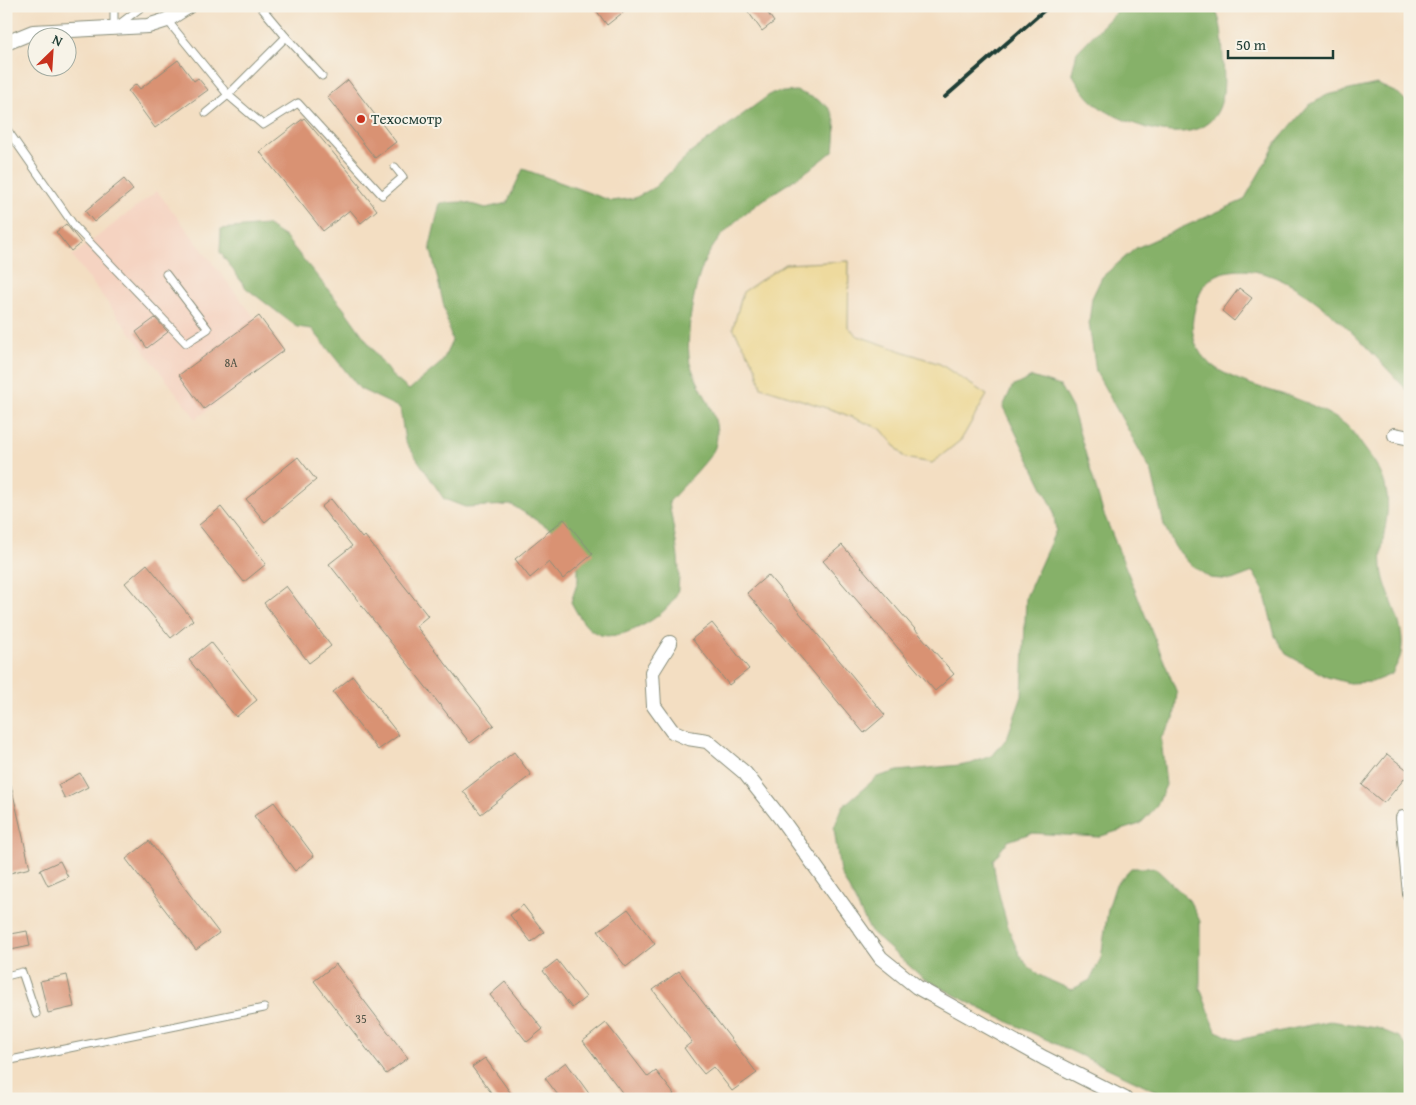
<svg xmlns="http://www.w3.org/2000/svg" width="1416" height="1105" font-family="'Gentium Book Plus',serif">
  <rect width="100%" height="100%" fill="#f7f3e8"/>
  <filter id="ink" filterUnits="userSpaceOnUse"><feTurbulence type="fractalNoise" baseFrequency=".02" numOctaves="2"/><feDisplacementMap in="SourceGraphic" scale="10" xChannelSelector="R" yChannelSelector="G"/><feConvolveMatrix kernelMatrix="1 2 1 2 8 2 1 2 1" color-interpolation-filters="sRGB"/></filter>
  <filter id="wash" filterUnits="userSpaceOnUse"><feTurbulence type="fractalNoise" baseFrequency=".0096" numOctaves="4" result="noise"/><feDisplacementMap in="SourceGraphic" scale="20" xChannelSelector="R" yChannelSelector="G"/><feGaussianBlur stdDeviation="1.12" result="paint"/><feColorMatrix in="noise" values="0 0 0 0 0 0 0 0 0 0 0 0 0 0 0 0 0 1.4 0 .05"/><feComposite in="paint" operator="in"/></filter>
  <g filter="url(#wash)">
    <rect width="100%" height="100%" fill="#f3dec2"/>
    <path fill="#f5d3c1" d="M157,191l125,162 -86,66 -124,-163z"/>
    <g fill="#86b169" stroke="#52774e">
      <path d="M1122,6h91c10,15 9,34 10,52 1,20 4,49 -14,64 -27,23 -82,2 -108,-14 -13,-9 -21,-21 -29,-35l5,-21z"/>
      <path d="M1377,84l22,10 11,11v288c-42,-43 -114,-133 -180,-122 -11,1 -25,9 -29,20 -8,20 -13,38 -3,58 15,31 75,40 104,52 14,6 32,15 44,24 7,6 13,16 19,24 9,12 18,24 21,40 6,26 -7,52 -4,79 3,28 25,56 19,85 -1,7 -6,14 -9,21l-20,8 -23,1 -22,-6 -41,-23 -11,-18 -11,-45 -11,-19 -21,8 -22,-2 -20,-14 -15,-17 -11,-22 -12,-52 -56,-101 -7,-49 3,-25 10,-21 34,-29 108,-48 33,-58 31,-36 19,-11z"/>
      <path d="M796,91c37,13 43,20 38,59 -40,36 -97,56 -125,103 -14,21 -26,89 -18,113 9,27 33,52 24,81 -3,11 -37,44 -46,55 4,28 13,59 9,87 -4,24 -54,52 -77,46 -15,-4 -23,-20 -30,-33l7,-21v-21l-10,-20 -56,-35 -47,2 -21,-8 -39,-58 -5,-33 -40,-19 -48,-60 -15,-2 -51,-39 -26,-36 1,-23 45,-4 19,12 59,72 47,66 18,15 33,-28 10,-21 -22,-95 10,-43 23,-1 23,6 21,-5 16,-34 89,32 23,-3 20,-11 34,-33 83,-61z"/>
      <path d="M1032,377l28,9 12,22 31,104 74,181 -3,25 -13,20 5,47 -10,22 -16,17 -42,13 -67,-4 -23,8 -15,19c3,27 17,90 37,108 10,10 28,15 41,22l19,-10 11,-22 7,-49 8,-25 15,-16h24l34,32 11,21v67l16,43 21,9 93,-19 47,7 22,9 11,13v49h-236l-193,-90 -58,-31 -52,-46 -31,-60 -6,-44 9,-22 34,-29 21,-6 72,-7 23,-9 14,-17 15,-42 4,-99 30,-67 -3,-22 -50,-101 9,-20z"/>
    </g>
    <path fill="#eeda9e" stroke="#868c69" d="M849,261l-1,66 10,9 82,28 47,31 -26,45 -29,23 -27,-5 -24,-29 -42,-17 -78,-25 -5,-20 -23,-39 10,-36 42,-28z"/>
    <g id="blocks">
      <g fill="#d99273">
        <path d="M593,6h38l-24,19z"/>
        <path d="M744,6h19l11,16 -12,9z"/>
        <path d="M178,60l16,21 4,-3 10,12 -53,38 -27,-37 8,-7 4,5z"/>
        <path d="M348,80l48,62 -21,16 -48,-61z"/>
        <path d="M304,118l57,68 -2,1 18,23 -16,13 -11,-13 -27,21 -63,-79z"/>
        <path d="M124,179l9,11 -39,32 -9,-11z"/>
        <path d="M66,224l15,19 -10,8 -15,-19z"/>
        <path d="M1239,288l13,10 -18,23 -12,-10z"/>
        <path d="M259,316l25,34 -80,59 -25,-34z"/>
        <path d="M155,318l13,14 -21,16 -11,-16z"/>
        <path d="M298,457l18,23 -51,42 -19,-23z"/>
        <path d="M331,499l31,39 3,-2 63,80 -12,10 78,99 -24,18 -141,-179 23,-18 -31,-39z"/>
        <path d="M221,507l45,57 -22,18 -45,-57z"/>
        <path d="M564,519l29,35 -30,25 -14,-17 -19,16 -15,-19z"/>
        <path d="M842,545l112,129 -19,17 -112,-130z"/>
        <path d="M147,564l46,56 -22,18 -46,-55z"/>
        <path d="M768,575l117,140 -21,18 -117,-140z"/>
        <path d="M286,586l45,60 -22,17 -45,-60z"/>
        <path d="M712,623l37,46 -20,16 -37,-46z"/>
        <path d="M211,642l46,58 -21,17 -47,-57z"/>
        <path d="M353,676l46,59 -21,15 -45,-58z"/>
        <path d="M514,752l17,23 -50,39 -18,-23z"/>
        <path d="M1387,754l23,18 -26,31 -22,-18z"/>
        <path d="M80,773l8,14 -23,12 -7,-14z"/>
        <path d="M6,785h5l19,83 -24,6z"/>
        <path d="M274,802l40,54 -19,15 -41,-55z"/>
        <path d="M149,841l70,92 -23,17 -70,-91z"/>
        <path d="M60,861l8,16 -20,9 -8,-16z"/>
        <path d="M523,905l21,27 -13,10 -21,-27z"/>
        <path d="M628,909l27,35 -29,23 -28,-36z"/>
        <path d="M27,931l3,15 -24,5v-16z"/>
        <path d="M557,960l29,37 -14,11 -29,-37z"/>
        <path d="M336,964l72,94 -22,16 -72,-93z"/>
        <path d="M679,971l78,102 -25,18 -19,-24 -9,7 -9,-11 -11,-15 8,-6 -39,-52z"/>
        <path d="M67,975l7,32 -26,6 -8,-32z"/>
        <path d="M505,982l38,47 -16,13 -37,-47z"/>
        <path d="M606,1023l42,54 8,-6 18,23 -6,5h-41l-44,-58z"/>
        <path d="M485,1058l30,41h-19l-24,-32z"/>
        <path d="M566,1062l27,37h-32l-16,-21z"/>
      </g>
    </g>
  </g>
  <g filter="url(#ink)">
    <use href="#blocks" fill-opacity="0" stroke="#898e7b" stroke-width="1"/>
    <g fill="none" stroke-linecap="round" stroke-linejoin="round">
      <g stroke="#898e7b" stroke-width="9">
        <g id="service">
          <path d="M260,6l26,31"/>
          <path d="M167,20l61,75 -22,18"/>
          <path d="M118,25l25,-19"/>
          <path d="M114,28v-22"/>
          <path d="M322,76l-36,-39 -58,58 35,30 35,-22 84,92 21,-18 -8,-10"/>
          <path d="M6,128l69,99 111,116 22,-14 -42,-55"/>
          <path d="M6,976l16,-4 14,42"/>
          <path d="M6,1061l258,-53"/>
        </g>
      </g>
      <g stroke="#898e7b" stroke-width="16">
        <g id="minor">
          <path d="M6,43l27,-11 115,-6 19,-6 22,-14"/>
          <path d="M1395,435l15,3"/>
          <path d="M670,643l-18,29 2,34 18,25 16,7 19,3 38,32 37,47 99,138 36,29 127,71 81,41"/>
          <path d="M1403,818l7,76"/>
        </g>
      </g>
      <use href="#service" stroke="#fff" stroke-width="7"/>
      <use href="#minor" stroke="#fff" stroke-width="14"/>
      <path stroke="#1f3d34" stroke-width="4" d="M945,97l104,-91"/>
    </g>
  </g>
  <circle fill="#c8321e" stroke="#f7f3e8" stroke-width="2" cx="361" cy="119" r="5"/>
  <g text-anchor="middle" stroke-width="4" stroke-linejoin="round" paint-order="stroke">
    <g font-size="12" fill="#4e5244">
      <text x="231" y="367">8А</text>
      <text x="361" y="1023">35</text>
    </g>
    <g font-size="15" fill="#1f3d34" stroke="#f7f3e8" text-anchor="start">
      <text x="371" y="124">Техосмотр</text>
    </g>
  </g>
  <rect width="1416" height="1105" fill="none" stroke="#f7f3e8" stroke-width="25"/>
  <g transform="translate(52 52) rotate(25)"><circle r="24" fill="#f7f3e8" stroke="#a1aaa0"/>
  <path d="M0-4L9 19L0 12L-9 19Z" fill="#c8321e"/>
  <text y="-8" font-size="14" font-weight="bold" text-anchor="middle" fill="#1f3d34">N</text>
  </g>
  <path d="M1228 50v8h105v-8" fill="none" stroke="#1f3d34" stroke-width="2.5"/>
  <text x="1236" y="50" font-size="15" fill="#1f3d34" stroke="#f7f3e8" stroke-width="4" paint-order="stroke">50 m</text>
</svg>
